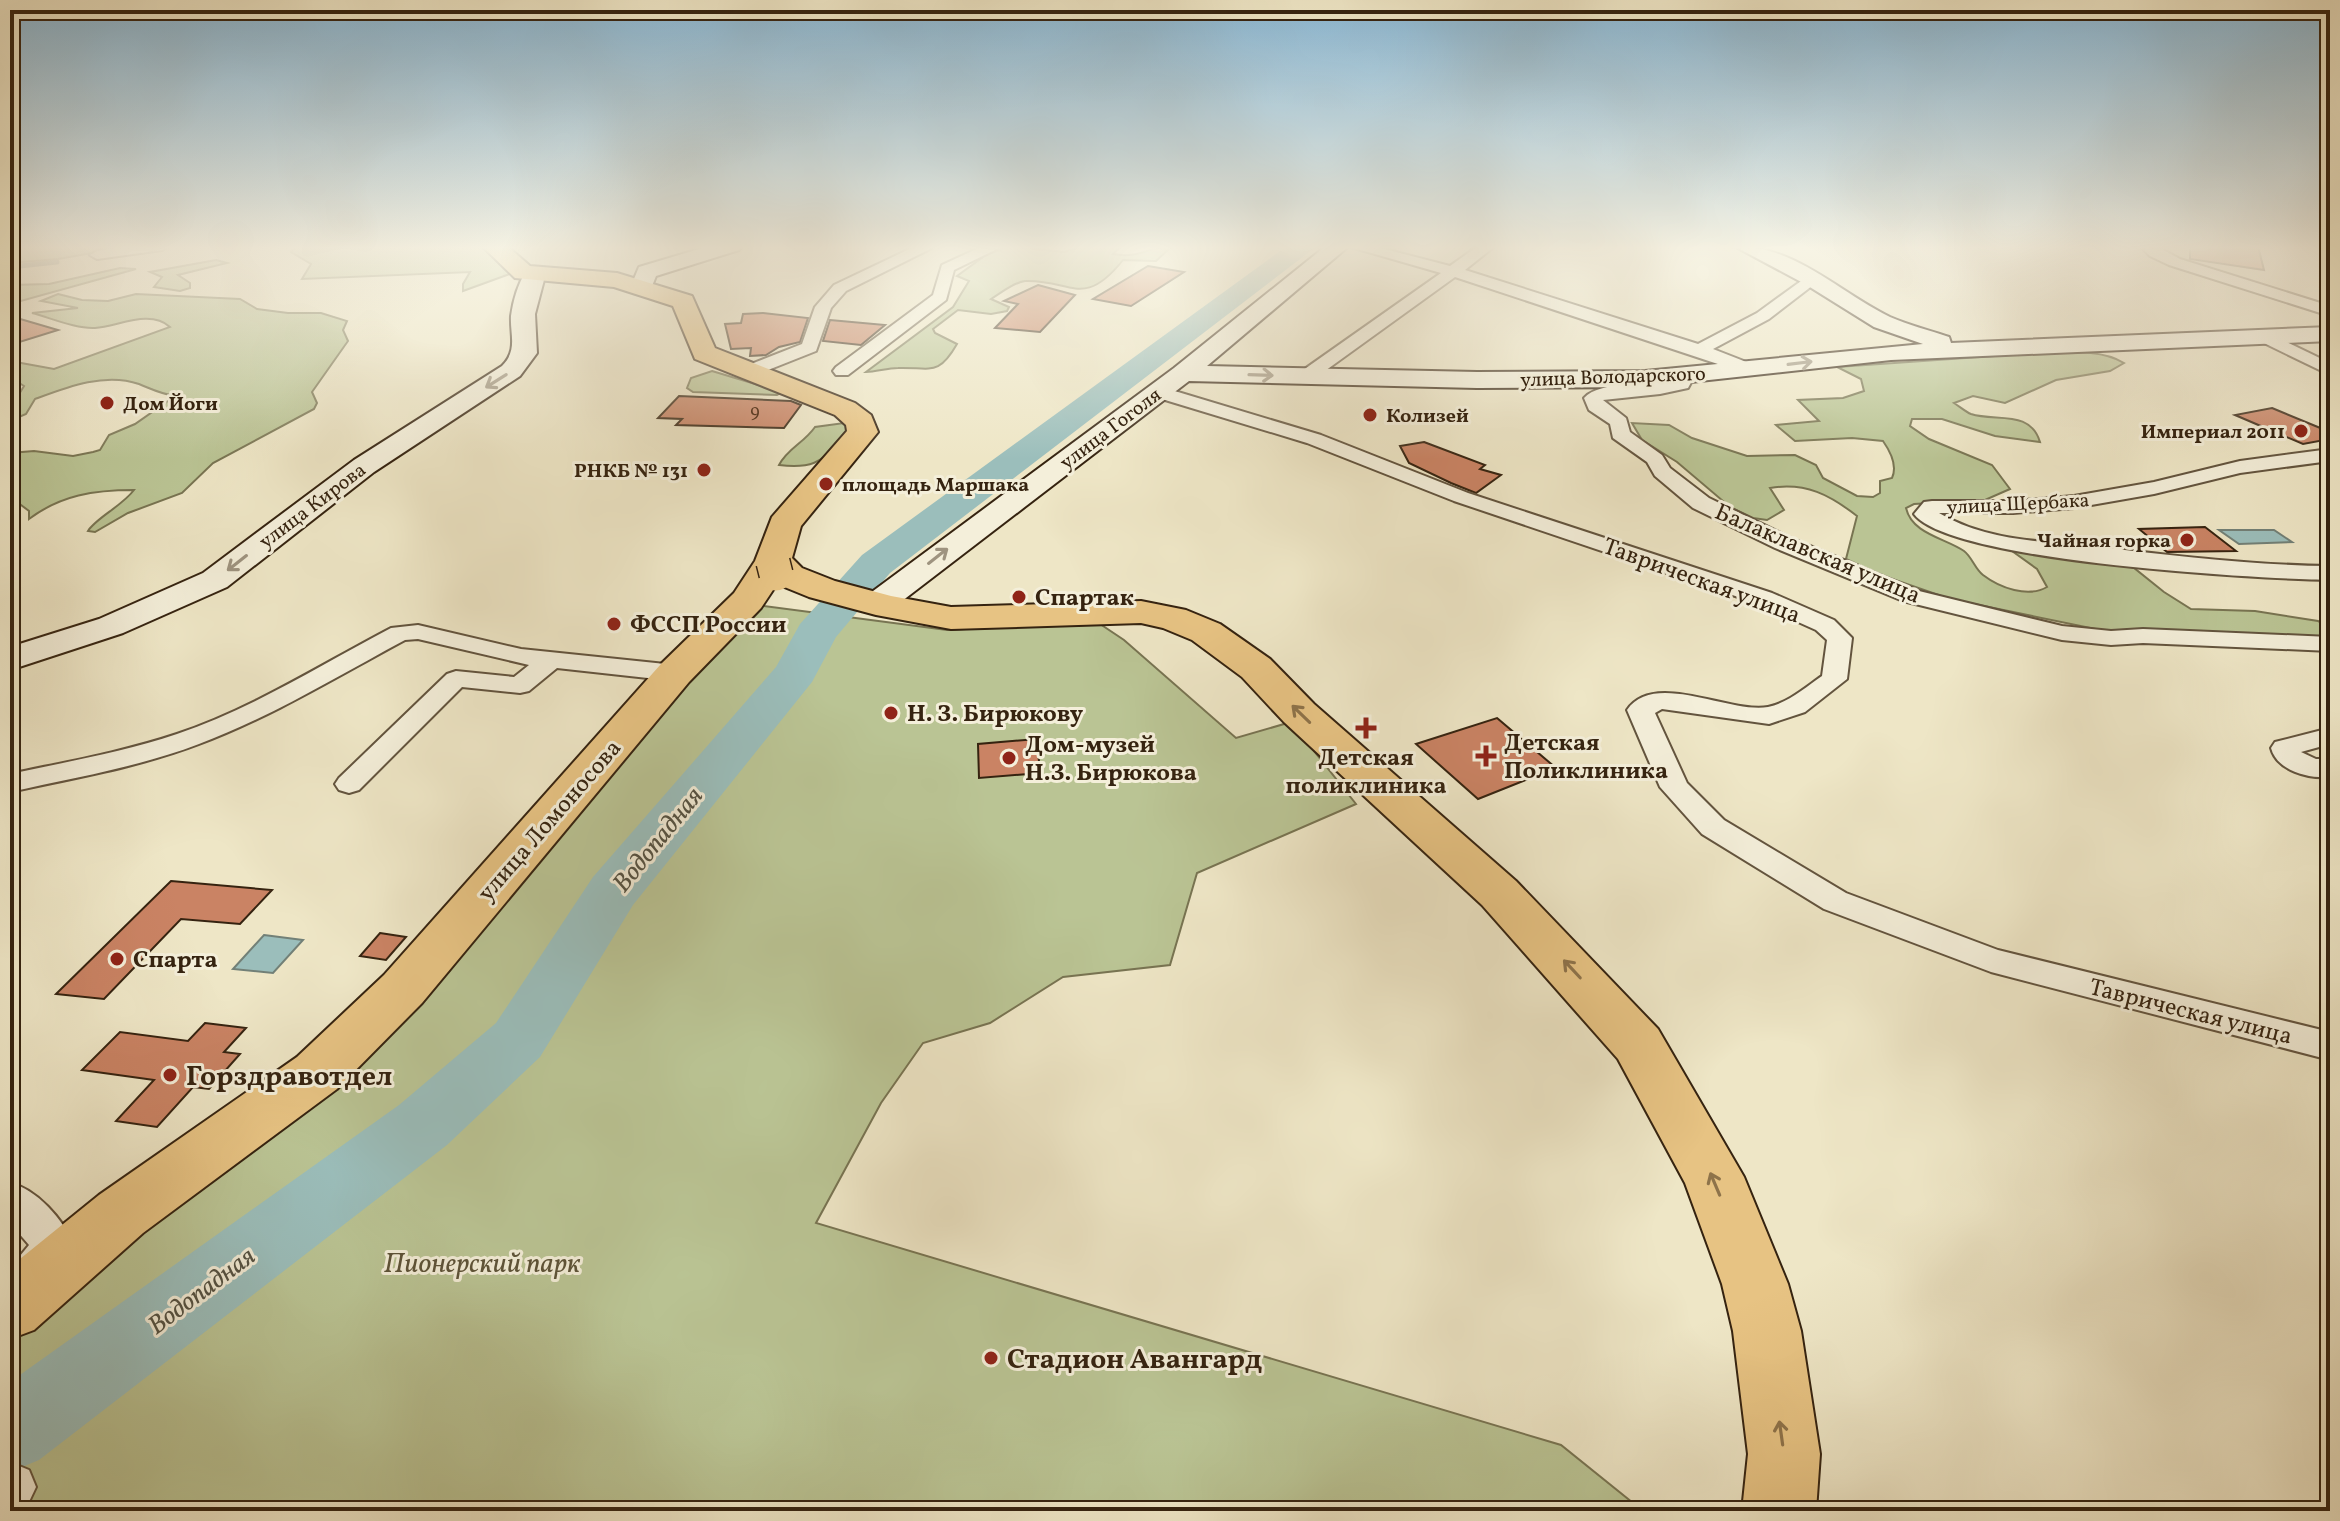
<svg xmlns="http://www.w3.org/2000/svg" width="2340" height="1521" font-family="Vollkorn,serif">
  <rect width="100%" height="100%" fill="#eee6c6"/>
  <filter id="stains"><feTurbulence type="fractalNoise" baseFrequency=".0025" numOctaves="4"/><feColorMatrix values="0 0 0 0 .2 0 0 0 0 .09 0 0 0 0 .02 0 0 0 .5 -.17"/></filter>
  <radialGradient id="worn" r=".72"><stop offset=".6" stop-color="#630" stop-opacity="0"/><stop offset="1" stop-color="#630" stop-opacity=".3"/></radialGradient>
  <g fill="#bac494" stroke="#787452" stroke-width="2">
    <path d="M27,246h104l-73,13 -48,4v-14z"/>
    <path d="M296,246h188l31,26 -52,19v-7l7,-12 -168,7 9,-15 -20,-12z"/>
    <path d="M1010,246l54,6 19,-6h38l-8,8c28,5 36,-8 59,-8l-16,15 -33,-1c-40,50 -52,19 -98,21 -11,1 -24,12 -34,18l18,8 -2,4 -16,3 -33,-4 -25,19 2,4 22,11c-19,33 -26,23 -59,24 -11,0 -22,4 -32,4l87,-65 16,-26 -12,-5 29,-21z"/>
    <path d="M216,260l11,3 -49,12 12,8v5l-10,3 -26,-4 8,-10 -12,-5z"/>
    <path d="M120,268l16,1 -126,35v-19l39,-1z"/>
    <path d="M58,294l24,6 26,1 28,-7 104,5 17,10 31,4h33l26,8 -4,9 5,11 -36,51 5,11 -3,6 -101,54 -31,30 -54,20 -33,19 -7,-1c8,-13 34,-25 46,-41 -40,0 -73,5 -105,29v-8l-12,-9h-7v-49l24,-2 39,5 20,-4 7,-2 9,-15 26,-11 40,-28c-17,-3 -21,-6 -36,-12 -34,-12 -72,3 -104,15l-9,15 -16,7v-22l8,-3 6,-10 -14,-9v-16l44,8 116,-42c-20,-18 -51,-1 -75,1 -19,1 -44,-10 -63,-15l46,-5 -37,-7z"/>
    <path d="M2038,353c26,0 62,-5 86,10l-14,8 -54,9 -51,23 -32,-7 -19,7c5,3 12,9 17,11 25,8 59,-5 69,28l-45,-6 -53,-17h-30l-2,7 19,13 63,26 18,24 -25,11 -71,4 -8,4c6,26 39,30 58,43 8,6 11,18 19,24 17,13 45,23 64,12l-10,-18 -25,-18 96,7 26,10 30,24 27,17 64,2 63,10 12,8v8l-6,5 -219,-11 -155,-32 -72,-25 -32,-15 11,-43c-27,-21 -51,-34 -87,-28l14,22 -17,10 -14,-2 -23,-11 -53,-45 -35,-22 -10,-17 37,2 23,13 55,18 48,-1 21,10 7,13 34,18 16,1 7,-4v-12l12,-3c6,-13 -2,-27 -9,-37l-31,-3 -57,3 -19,-16 43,-4 -21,-21 45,-2 21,-7 -3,-12 -24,-12z"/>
    <path d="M712,371l70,21 -5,3 -84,-3 -6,-4 4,-10z"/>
    <path d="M844,423l7,12c-28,23 -33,35 -72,30 9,-17 25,-22 36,-38z"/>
    <path d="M757,605l190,25 150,-8 27,18 112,98 55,-16 65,82 -159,69 -27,92 -107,12 -73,46 -67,20 -42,60 -65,120 745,222 82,66h-1633v-203l307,-235z"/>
  </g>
  <g fill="#9bbebb" stroke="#728077" stroke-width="2">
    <path d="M2219,530h55l18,12 -53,2z"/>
    <path d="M264,935l39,5 -30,33 -40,-4z"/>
  </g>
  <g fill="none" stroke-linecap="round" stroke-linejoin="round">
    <path stroke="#728077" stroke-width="5" d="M10,267l47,-5"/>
    <path fill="#9bbebb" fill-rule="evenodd" d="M1287,246h30l-427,327 -54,64 -24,45 -179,223 -93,152 -93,88 -408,315 -29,12v-90l389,-277 97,-82 97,-146 183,-210 24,-43 62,-69z"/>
  </g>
  <g fill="#ca8364" stroke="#352310" stroke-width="2">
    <path d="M2190,246h68l6,24 -74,-11z"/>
    <path d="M1148,266l36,6 -53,34 -38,-7z"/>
    <path d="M1038,285l37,10 -35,37 -45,-4 23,-24 -14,-3z"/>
    <path d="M763,313l45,5 -8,24 -21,5 -13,8 -16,1 1,-8 -20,1 -6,-25 16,-1 2,-9z"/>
    <path d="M10,316l48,14 -48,15z"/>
    <path d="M830,320l55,5 -24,20 -38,-4z"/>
    <path d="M679,396l112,5 10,4 -17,23 -108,-3 6,-6 -24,-1z"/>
    <path d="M2272,408l58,24v7l-27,5 -68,-29z"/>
    <path d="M1424,442l61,23 -5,4 21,6 -25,18 -25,-10 -42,-20 -9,-17z"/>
    <path d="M2205,527l31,24 -69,1 -28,-23z"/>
    <path d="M1497,718l59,50 -78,31 -62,-55z"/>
    <path d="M1037,739l3,34 -61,5 -1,-34z"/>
    <path d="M171,881l101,9 -32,34 -59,-5 -77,80 -48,-5z"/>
    <path d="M380,933l26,4 -20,23 -26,-4z"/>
    <path d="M205,1023l41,5 -22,24 16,2 -31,35 -16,-2 -36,40 -41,-6 38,-41 -72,-10 38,-38 68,9z"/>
  </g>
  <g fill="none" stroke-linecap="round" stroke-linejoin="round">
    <g stroke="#63543e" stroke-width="4">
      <g id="street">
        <path d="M127,246h42l-7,4 -65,9 -7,-4 7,-4z"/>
        <path d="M916,246h20l-90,45 -15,17 -15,43 -53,21h-12l-3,-4 3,-4 51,-20 13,-37 19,-22z"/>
        <path d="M983,246h20l-49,24 -8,30 -98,75h-12l-3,-4 3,-4 97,-72 9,-30z"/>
        <path d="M1347,246h26l77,20 28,-20h17l-30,24 233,74 59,-31 51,-37h10l3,3 -52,40 -56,30 41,16 3,4 -3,4 -6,1 -293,-97 -144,104h-12l-3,-4 3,-4 142,-100z"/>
        <path d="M2140,246h16l24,13 150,47v10l-161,-51 -19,-9z"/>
        <path d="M2270,334l60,29v12l-66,-32 -2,-4 2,-4z"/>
        <path d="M1685,372l9,5 -6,11 -28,6 -57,6 23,18 4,14 32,23 8,13 39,30 82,40 128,53 143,35 49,5 32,-2 187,8v14l-187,-8 -32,2 -49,-5 -159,-39 -128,-53 -82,-40 -38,-32 -8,-14 -34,-24 -3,-14 -21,-14 -5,-12c16,-18 66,-12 91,-18l4,-7z"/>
        <path d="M1158,386l163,49 147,58 304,100 62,27 18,18 -5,41 -42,33 -36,12 -107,-15 -7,4 32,70 37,37 122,73 152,57 332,82v28l-339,-88 -167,-63 -122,-75 -42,-47 -33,-77c27,-40 103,4 141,-3 20,-4 38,-20 54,-31l5,-36 -11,-10 -60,-27 -302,-102 -147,-58 -155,-47 -3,-4 3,-4z"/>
        <path d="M2330,449v12l-90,12 -86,21 -80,14 -61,5h-74c48,29 106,28 160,34 77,9 153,18 231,19v14c-68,-1 -380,-18 -416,-66l10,-12 8,-1h81l61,-5 80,-14 86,-21z"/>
        <path d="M418,625l103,24 154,16 9,3 4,5 -4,5 -9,3 -118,-13 -28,23 -9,2 -58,-6 -103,103 -10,3 -10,-3 -4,-6 4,-6 108,-104 9,-3 58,6 15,-12 -111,-26 -13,1c-67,36 -134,77 -206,104 -60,23 -126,34 -189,48v-18c56,-12 113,-22 167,-40 75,-25 145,-70 214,-106z"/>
        <path d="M2330,728v16l-29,8 15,7h14v18c-21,2 -53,-6 -59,-29l4,-6z"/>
        <path d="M10,1183c27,6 53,37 64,61 -12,26 -37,65 -64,76v-52l19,-23 -19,-22z"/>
        <path d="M12,1463l17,7 7,17 -9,19 -17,5z"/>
      </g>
    </g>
    <g stroke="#352310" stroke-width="4">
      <g id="secondary">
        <path d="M709,246h33l-3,4 -83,26 -6,15h-16l-3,-5 8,-19z"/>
        <path d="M1326,246h23l-142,120 270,6 168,-1 278,-27 -49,-17 -69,-43 -71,-38c62,0 103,45 156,71 18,8 39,13 59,20l2,6 379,-16v14l-439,19 -246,27 -168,1 -288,-7 -300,230 -12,3 -12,-3 -5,-7 5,-7 309,-229z"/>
        <path d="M534,269l11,7 -10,38 2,39 -17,23 -146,96 -147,115 -104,46 -113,37v-23l89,-28 104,-46 151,-113 148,-94c16,-16 8,-31 9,-50 2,-15 7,-32 15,-45z"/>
      </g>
    </g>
    <g stroke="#352310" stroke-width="4">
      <path id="primary" d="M482,246h25l23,20 87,7 75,23 23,52 140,55 16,12 7,17 -77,94 -9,32 10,10 33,13 56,15 60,11 190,-6 45,9 34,14 50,35 44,45 202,177 142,148 86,148 44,107 13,47 19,123 -4,57h-74l6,-57 -15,-123 -11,-47 -37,-101 -67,-124 -136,-154 -198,-183 -42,-45 -50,-37 -29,-12 -22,-5 -190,6 -75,-14 -67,-18 -32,-13 -16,24 -72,74 -267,321 -85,86 -194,144 -109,97 -24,9v-72l89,-72 198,-138 87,-82 277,-311 73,-71 21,-32 17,-44 75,-86 -1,-6 -11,-10 -140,-56 -22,-53 -59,-19 -99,-9z"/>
    </g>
    <use href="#street" fill="#f4efda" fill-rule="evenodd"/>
    <use href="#secondary" fill="#f4efda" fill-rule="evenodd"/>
    <use href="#primary" fill="#e7c383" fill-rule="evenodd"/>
    <g stroke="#352310" stroke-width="36" stroke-linecap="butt">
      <path id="primary-bridge" d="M773,562l3,12"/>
    </g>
    <use href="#primary-bridge" stroke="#e7c383" stroke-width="33"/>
  </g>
  <defs><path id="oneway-shaft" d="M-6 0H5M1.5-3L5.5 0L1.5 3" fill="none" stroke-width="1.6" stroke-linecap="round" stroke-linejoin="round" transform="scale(2)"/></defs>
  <g stroke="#9e937f">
    <use href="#oneway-shaft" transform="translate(1800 363) rotate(-7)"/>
    <use href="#oneway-shaft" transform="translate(1261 375) rotate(2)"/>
    <use href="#oneway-shaft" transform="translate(496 381) rotate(148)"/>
    <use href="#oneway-shaft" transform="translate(938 556) rotate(-38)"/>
    <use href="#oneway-shaft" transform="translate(237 563) rotate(142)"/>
  </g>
  <g stroke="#8e734a">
    <use href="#oneway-shaft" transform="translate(1301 714) rotate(-136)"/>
    <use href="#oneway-shaft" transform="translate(1572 969) rotate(-133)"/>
    <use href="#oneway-shaft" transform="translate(1715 1184) rotate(-113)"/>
    <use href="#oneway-shaft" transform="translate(1781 1433) rotate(-98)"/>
  </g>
  <linearGradient id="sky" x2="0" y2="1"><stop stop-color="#89b8d6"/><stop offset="0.54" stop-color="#f7f4e5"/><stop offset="1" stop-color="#f7f4e5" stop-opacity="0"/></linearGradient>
  <rect width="2340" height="459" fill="url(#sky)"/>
  <g fill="#8f2418" stroke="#f4efda" stroke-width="3">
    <circle cx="107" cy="403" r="8"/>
    <circle cx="1370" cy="415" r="8"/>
    <circle cx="2301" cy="431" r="8"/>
    <circle cx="704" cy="470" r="8"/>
    <circle cx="826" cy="484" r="8"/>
    <circle cx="2187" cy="540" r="8"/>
    <circle cx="1019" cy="597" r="8"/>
    <circle cx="614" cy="624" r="8"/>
    <circle cx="891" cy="713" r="8"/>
    <path d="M1362 716h8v8h8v8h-8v8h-8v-8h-8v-8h8z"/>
    <path d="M1482 744h8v8h8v8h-8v8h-8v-8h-8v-8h8z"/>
    <circle cx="1009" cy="758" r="8"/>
    <circle cx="117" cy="959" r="8"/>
    <circle cx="170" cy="1075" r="8"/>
    <circle cx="991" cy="1358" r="8"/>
  </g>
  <g text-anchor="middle" stroke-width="6" stroke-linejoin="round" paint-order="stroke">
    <g font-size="18" fill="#5a3b25">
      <text x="755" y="417">9</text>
    </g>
    <g font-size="20" fill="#352310" stroke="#f4efda">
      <text transform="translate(1613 376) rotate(-2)" y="7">улица Володарского</text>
      <text transform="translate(1110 428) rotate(-37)" y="7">улица Гоголя</text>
      <text transform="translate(2018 503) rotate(-3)" y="7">улица Щербака</text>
      <text transform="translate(312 505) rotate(-37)" y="7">улица Кирова</text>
    </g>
    <g font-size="20" font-weight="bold" fill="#352310" stroke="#f4efda" text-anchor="start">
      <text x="123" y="410">Дом Йоги</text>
      <text x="1386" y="422">Колизей</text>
      <text x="2285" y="438" text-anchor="end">Империал 2011</text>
      <text x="688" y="477" text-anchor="end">РНКБ № 131</text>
      <text x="842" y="491">площадь Маршака</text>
      <text x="2171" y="547" text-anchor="end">Чайная горка</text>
    </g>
    <g font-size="24" fill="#352310" stroke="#f4efda">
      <text transform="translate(1818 553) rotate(23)" y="8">Балаклавская улица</text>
      <text transform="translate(1702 580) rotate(20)" y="8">Таврическая улица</text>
      <text transform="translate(549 820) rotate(-49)" y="8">улица Ломоносова</text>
      <text transform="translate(2191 1011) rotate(14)" y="8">Таврическая улица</text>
    </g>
    <g font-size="24" font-weight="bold" fill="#352310" stroke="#f4efda" text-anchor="start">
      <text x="1035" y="605">Спартак</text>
      <text x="630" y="632">ФССП России</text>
      <text x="907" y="721">Н. З. Бирюкову</text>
      <text x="1504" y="750">Детская<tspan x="1504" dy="28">Поликлиника</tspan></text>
      <text x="1025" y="752">Дом-музей<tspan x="1025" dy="28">Н.З. Бирюкова</tspan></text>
      <text x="1366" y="765" text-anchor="middle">Детская<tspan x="1366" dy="28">поликлиника</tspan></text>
      <text x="133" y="967">Спарта</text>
    </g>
    <g font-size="26" font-style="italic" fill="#545243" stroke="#f4efda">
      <text transform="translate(657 839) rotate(-51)" y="9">Водопадная</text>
      <text transform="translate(201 1290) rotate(-37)" y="9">Водопадная</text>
    </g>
    <g font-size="28" font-weight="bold" fill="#352310" stroke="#f4efda" text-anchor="start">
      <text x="186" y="1085">Горздравотдел</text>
      <text x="1007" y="1368">Стадион Авангард</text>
    </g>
    <g font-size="28" font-style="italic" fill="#5d5338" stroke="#f4efda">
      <text x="482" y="1272">Пионерский парк</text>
    </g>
  </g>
  <rect width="2340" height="1521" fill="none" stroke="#eee6c6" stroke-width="40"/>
  <rect x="12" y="12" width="2316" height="1497" fill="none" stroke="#352310" stroke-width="4"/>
  <rect x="20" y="20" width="2300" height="1481" fill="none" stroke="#352310" stroke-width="2"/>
  <rect width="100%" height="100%" filter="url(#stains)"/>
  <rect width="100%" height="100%" fill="url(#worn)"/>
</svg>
